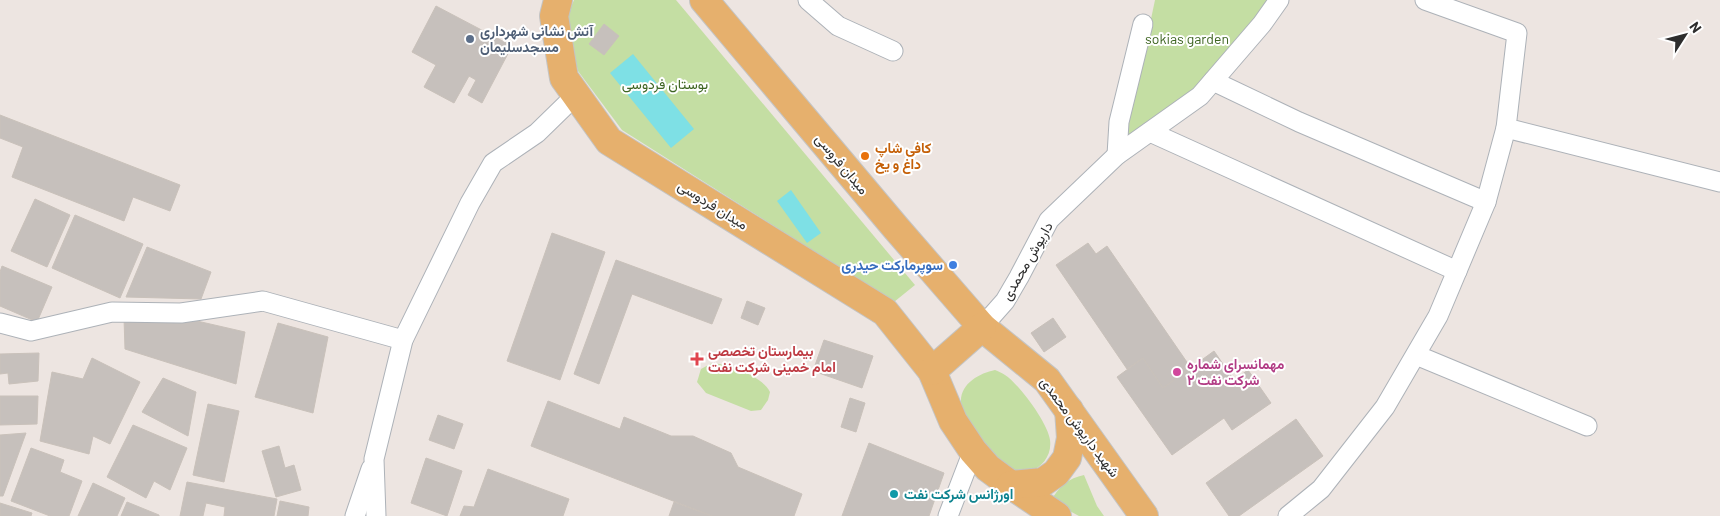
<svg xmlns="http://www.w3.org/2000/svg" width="1720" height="516" font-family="Barlow,Vazirmatn,sans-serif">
  <rect width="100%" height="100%" fill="#ede5e1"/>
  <g fill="#c4dea3">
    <path d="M574,0h102l239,285 -21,17 -272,-172 -44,-59 -12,-52z"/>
    <path d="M1155,0h117l-76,90 -70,48z"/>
    <path d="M712,363c17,1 50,13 58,29l-2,8 -7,10 -10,1 -45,-18 -9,-11 4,-13z"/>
    <path d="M995,370c3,1 7,3 10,5 14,9 43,48 45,65 2,15 -7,27 -21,32 -6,2 -16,1 -22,-2 -12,-8 -47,-56 -46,-69 0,-18 19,-28 34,-31z"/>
    <path d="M1084,475l13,31 7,10h-25l-28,-15c7,-14 18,-23 33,-26z"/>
  </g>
  <g fill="#7ee0e5">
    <path d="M633,54l61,75 -23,19 -61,-75z"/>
    <path d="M791,190l30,43 -14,10 -30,-42z"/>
  </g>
  <g fill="#c6c0bc" stroke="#c9c1ba">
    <path d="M436,6l76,40 -30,57 -14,-8 8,-15 -7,-4 -15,27 -30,-16 12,-22 -24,-13z"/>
    <path d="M604,24l15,12 -15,19 -15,-11z"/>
    <path d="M0,115l180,70 -10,26 -37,-14 -9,24 -112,-44 11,-30 -23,-9z"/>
    <path d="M35,199l35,16 -23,52 -36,-16z"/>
    <path d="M75,215l68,29 -23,54 -68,-30z"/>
    <path d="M552,233l53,19 -45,128 -53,-19z"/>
    <path d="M1088,243l8,11 11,-8 84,122 -28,20 -20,-30 -16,11 -71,-104z"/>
    <path d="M147,247l64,25 -10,27 -75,-2z"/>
    <path d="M616,260l106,39 -10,25 -80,-30 -33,90 -25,-10z"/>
    <path d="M2,266l50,21 -15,35 -37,-16v-34z"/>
    <path d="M747,301l18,7 -7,17 -17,-7z"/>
    <path d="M124,318l73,3 48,11 -9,52 -111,-35z"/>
    <path d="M1053,318l13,19 -22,15 -13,-19z"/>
    <path d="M278,323l50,14 -15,76 -58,-16z"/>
    <path d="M824,340l49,16 -11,32 -49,-17z"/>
    <path d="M1214,351l20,29 14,-10 23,33 -39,27 -8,-12 -52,37 -55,-78 26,-19 20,30z"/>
    <path d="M39,353l-1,28 -29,3 -1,-11 -8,1v-20z"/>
    <path d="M92,358l48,24 -30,62 -17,-8 -4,18 -49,-13 12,-69 31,7z"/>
    <path d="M163,378l33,14 -8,44 -46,-24z"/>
    <path d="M0,396h38l-1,28 -37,1z"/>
    <path d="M850,398l15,5 -9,29 -15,-5z"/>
    <path d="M548,401l72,28 4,-12 47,19h22l38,17 7,14 64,27 -8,22h-82l-181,-70z"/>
    <path d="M208,404l31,7 -15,71 -31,-7z"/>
    <path d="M438,415l25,9 -9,25 -25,-9z"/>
    <path d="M1296,419l27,37 -84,60h-10l-23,-33z"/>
    <path d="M133,425l54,23 -17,42 -16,-9 -8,17 -39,-21z"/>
    <path d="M26,433l-23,63h-3v-61z"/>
    <path d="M869,443l75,30 -15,43h-87z"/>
    <path d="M279,446l6,22 9,-3 7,25 -25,7 -14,-46z"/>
    <path d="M31,448l33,12 -4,12 22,9 -13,35h-19l-39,-15z"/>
    <path d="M426,458l36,13 -15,45 -36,-13z"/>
    <path d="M488,469l81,30 -6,17h-103l4,-10 10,1z"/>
    <path d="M187,482l90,17 -3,17h-50l1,-9 -19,-4 -3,13h-23z"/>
    <path d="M93,483l32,15 -8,18h-39z"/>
    <path d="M280,501l29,6 -1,9h-31z"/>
    <path d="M127,502l32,13v1h-38z"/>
    <path d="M674,502l38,14h-43z"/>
    <path d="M0,503l32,10 -1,3h-31z"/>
  </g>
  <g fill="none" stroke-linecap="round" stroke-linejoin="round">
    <g stroke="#adb2b8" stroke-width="21">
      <g id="minor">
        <path d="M808,0l30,26 55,25"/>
        <path d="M1425,0l92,33 -11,95 214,54"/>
        <path d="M1213,81l86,41 187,80"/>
        <path d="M1150,132l307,139"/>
        <path d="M1117,155l2,-33 24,-98"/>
        <path d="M0,323l31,8 81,-19 69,1 82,-12 140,39"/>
        <path d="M982,327l23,-26 14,-24 30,-57 68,-65 83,-59 62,-72 17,-24"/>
        <path d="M1416,355l171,71"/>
        <path d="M355,516l16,-47"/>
        <path d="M376,516l-2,-57 29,-119 67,-137 23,-40 44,-30 39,-38"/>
        <path d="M948,516l25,-65"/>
        <path d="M1288,516l33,-27 64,-82 53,-91 48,-114 20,-74"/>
      </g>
    </g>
    <g stroke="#c4c4c4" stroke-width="30">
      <g id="primary">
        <path d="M558,0l-4,16 10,62 45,63 276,171 47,59 21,50 20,30 15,17 23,17 46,31"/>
        <path d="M704,0l192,228 86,99 65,53 97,136"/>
        <path d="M932,371l50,-44"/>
        <path d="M1011,485l32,-3 13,-9 11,-15 4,-20 -2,-28"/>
      </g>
    </g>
    <use href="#minor" stroke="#fff" stroke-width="19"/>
    <use href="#primary" stroke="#e6b06d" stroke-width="28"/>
  </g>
  <circle fill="#5c6f8a" stroke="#fff" stroke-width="2" cx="470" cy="39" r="5"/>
  <circle fill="#e8710a" stroke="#fff" stroke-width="2" cx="865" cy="156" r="5"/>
  <circle fill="#3f7fe0" stroke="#fff" stroke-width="2" cx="953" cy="265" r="5"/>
  <path fill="#e0444e" stroke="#fff" stroke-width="2" d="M694.5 351.5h5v5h5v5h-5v5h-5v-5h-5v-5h5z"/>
  <circle fill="#d1479c" stroke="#fff" stroke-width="2" cx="1177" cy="372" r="5"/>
  <circle fill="#0f9aa8" stroke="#fff" stroke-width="2" cx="894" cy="494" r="5"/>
  <g text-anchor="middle" stroke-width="4" stroke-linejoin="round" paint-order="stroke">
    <g font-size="14" font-weight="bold" fill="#4e5e75" stroke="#fff" text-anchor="start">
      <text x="480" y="36">آتش نشانی شهرداری<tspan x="480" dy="16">مسجدسلیمان</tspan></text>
    </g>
    <g font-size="14" fill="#3e6522" stroke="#fff">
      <text x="1187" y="44">sokias garden</text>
      <text x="665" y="89">بوستان فردوسی</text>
    </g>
    <g font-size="14" font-weight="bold" fill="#c56008" stroke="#fff" text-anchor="start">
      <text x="875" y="153">کافی شاپ<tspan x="875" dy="16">داغ و یخ</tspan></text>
    </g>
    <g font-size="14" fill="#2d2d2d" stroke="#fff">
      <text transform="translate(842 164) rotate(50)" y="5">میدان فروسی</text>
      <text transform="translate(713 205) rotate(32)" y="5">میدان فردوسی</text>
      <text transform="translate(1027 261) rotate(-60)" y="5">داریوش محمدی</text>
      <text transform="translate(1080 427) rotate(53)" y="5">شهید داریوش محمدی</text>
    </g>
    <g font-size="14" font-weight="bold" fill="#366cbe" stroke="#fff" text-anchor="end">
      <text x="943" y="270">سوپرمارکت حیدری</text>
    </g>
    <g font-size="14" font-weight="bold" fill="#be3a42" stroke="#fff" text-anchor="start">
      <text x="708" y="356">بیمارستان تخصصی<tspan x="708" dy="16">امام خمینی شرکت نفت</tspan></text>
    </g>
    <g font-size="14" font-weight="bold" fill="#b23c85" stroke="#fff" text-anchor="start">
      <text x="1187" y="369">مهمانسرای شماره<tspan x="1187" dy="16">۲ شرکت نفت</tspan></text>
    </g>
    <g font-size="14" font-weight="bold" fill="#0d838f" stroke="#fff" text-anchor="start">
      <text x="904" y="499">اورژانس شرکت نفت</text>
    </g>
  </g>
  <g transform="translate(1685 35) rotate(54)" stroke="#ffffff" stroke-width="4" paint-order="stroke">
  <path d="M0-4L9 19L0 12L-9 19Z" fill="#2d2d2d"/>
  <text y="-8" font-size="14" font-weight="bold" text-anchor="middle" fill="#2d2d2d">N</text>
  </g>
</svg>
